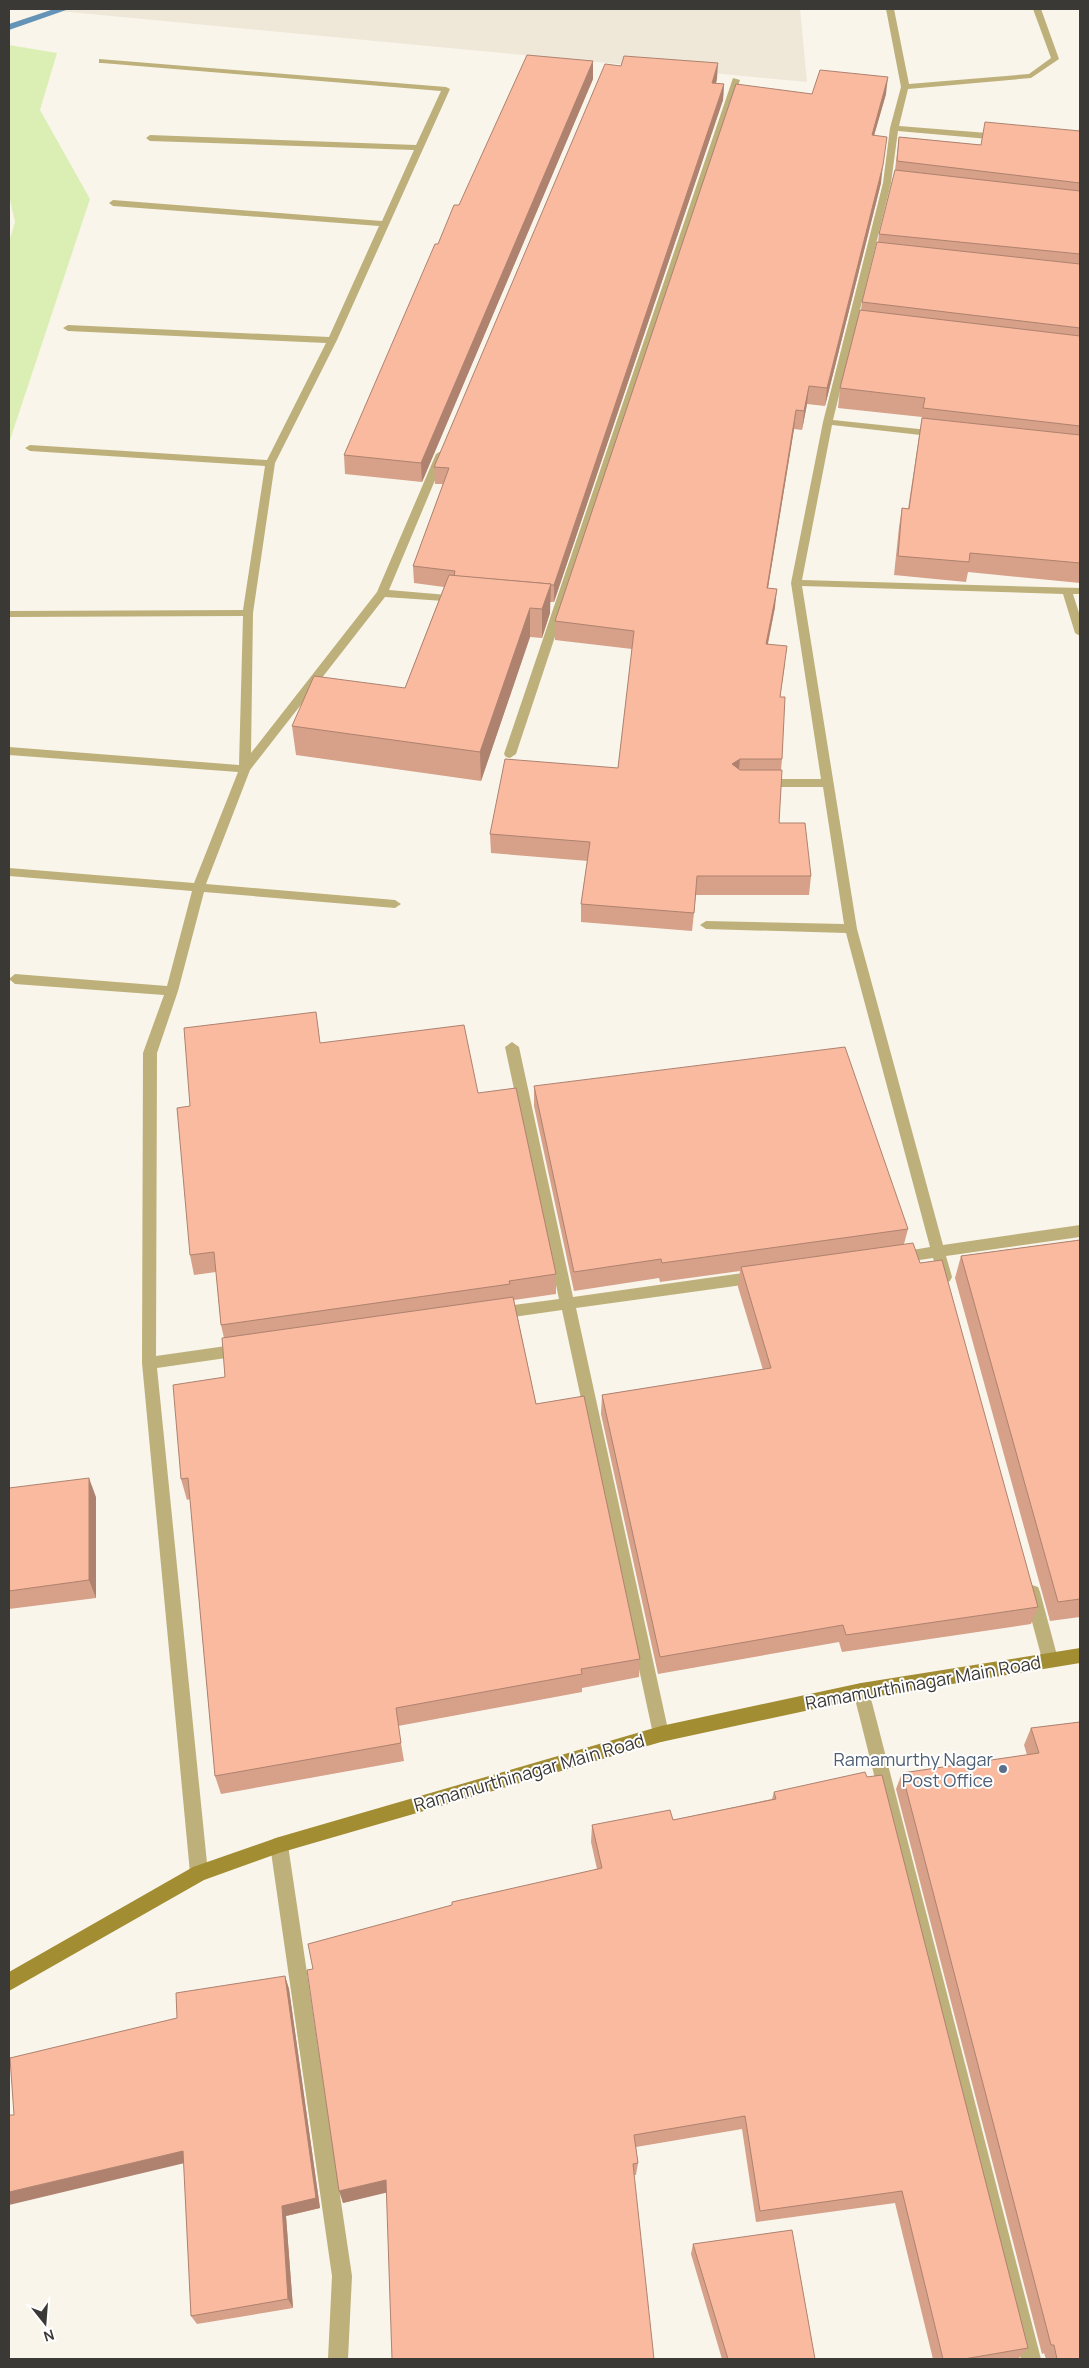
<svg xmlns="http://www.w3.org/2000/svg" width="1089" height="2368" viewBox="0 0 1089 2368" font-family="Manrope,sans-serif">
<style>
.built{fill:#efe7d8}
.green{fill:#dbefb5}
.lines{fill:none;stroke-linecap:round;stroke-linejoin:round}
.stream{fill:#6393b6;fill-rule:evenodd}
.minor{fill:#beb07a;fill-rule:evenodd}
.secondary{fill:#a38d33;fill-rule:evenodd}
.wall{fill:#d6a089}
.shaded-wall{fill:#ae826f}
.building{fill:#f9ba9f;stroke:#ae826f}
.service-dot{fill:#5c6f8a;stroke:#fff;stroke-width:2}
.labels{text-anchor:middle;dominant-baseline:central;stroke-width:4;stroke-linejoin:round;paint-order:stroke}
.near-street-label{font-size:18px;fill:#3b3935;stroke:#fff}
.near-service-label{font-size:18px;fill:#4e5e75;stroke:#fff;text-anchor:end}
</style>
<rect width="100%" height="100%" fill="#f9f5eb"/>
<path class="built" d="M38,9H800L807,82Z"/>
<path class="green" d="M9,45L57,53L40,110L90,199L9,443V242L15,222L9,196Z"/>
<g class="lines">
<path class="stream" d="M54,9H69L9,30V24Z"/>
<g class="minor">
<path d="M886,9H894L909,84L1029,74L1051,58L1033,9H1041L1059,59L1031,78L908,89L899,126L1000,134L1004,137L1000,140L898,131L891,183L833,420L938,431L943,434L938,437L832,425L802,580L1080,588V594H1073L1080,616V636L1075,633L1063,594L802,586L857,929L943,1245L1080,1225V1237L946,1256L952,1277L950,1281L945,1283L940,1281L933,1258L900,1263L895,1261L893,1257L895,1253L930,1247L846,933L706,929L700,925L706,921L844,924L823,787H764L758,783L764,779H821L791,583L823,422L883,183L890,128L901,87Z"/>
<path d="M99,59L446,87L450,89L337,340L275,463L253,613L251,753L377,592L436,454L441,451L446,454L389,590L459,596L464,599L459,602L385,597L250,770L206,884L395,900L401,904L395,908L204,892L178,991L157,1053L156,1356L240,1344L245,1346L247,1350L245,1354L240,1356L157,1368L208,1873L205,1879L199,1882L193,1879L190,1873L142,1363L143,1053L164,995L15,984L9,979L15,974L167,986L192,891L9,876V868L194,883L238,772L9,755V747L239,765L243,616L9,617V611L243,610L265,466L30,451L25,448L30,445L267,460L326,343L68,331L63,328L68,325L329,337L379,226L113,206L109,203L113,200L382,221L414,150L150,141L146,138L150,135L416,145L441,91L102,63H99Z"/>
<path d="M733,78L740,80L516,754L510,758L506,757L504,754Z"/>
<path d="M512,1042L519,1047L573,1297L757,1271L762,1273L764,1277L762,1281L757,1283L576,1308L669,1734L667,1740L661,1742L655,1740L653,1734L562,1310L499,1319L494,1317L492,1313L494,1309L499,1307L559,1299L505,1047Z"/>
<path d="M1032,1585L1038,1587L1040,1592L1058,1659L1056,1664L1050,1667L1044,1664L1042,1659L1024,1592L1026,1587Z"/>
<path d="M861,1683L867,1686L869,1691L1041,2359H1021L853,1691L855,1686Z"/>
<path d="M279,1837L285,1839L288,1845L352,2276L348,2359H328L332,2276L270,1845L273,1839Z"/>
</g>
<path class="secondary" d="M1080,1648V1663L861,1699L661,1742L279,1853L204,1880L9,1991V1972L193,1867L279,1837L661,1726L861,1683Z"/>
</g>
<g class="wall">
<path d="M593,79L422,482L345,474L344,455L438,244L459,205Z"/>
<path d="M717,79L716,83L724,84L723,100L554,602H550V613L542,638L530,637L481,781L296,755L292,726L405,688L444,587L414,583L413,566L443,484H435L434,467Z"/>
<path d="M812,94H886L874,135L881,183L825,406L807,404L802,430L794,429L768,588L775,607L768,644L785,664L780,697L782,759L781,770L779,823L811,876L809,895H696L692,931L581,922V904L588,861L491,853L490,834L618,768L632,649L555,640V621Z"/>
<path d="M1080,131V583L968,572L966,582L894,575L899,527L902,508L908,509L922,417L838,408L840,388L861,310L862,302L878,242L879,234L895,170L899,137L981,145Z"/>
<path d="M320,1043L478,1093L556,1274V1294L514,1300L536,1404L640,1659L639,1677L582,1688V1692L398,1726L404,1761L221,1794L215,1776L190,1499L187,1500L181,1479L225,1377L224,1338L221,1325L216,1272L194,1275L190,1255V1106Z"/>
<path d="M534,1086L908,1229L904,1244L1038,1607L1031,1624L842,1652L839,1642L658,1674L601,1414L602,1395L763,1370L738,1287L740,1271L660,1282L659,1278L574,1291L534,1106Z"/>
<path d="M1080,1240V1617L1050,1621L955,1278L961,1256Z"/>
<path d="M9,1488L96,1497V1598L9,1609Z"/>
<path d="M1080,1722V2359H1046L1044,2353L1042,2354L896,1789L902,1773L1027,1755L1024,1745L1031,1728Z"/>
<path d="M774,1792L1028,2348L1019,2358L1009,2359H933L895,2203L756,2222L742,2129L636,2147L638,2163L636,2175H634L386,2192L343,2203L313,1969L597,1869L591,1842L592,1825L673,1820L772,1799Z"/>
<path d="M285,1976L289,1989L320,2208L286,2216L293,2308L197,2324L191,2316L184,2163L14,2115Z"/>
<path d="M693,2244L815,2359H722L691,2254Z"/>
</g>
<g class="shaded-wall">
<path d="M593,61V79L422,482L421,463Z"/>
<path d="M718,63L717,79L711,99L712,83Z"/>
<path d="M888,77L886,94L869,153L872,135Z"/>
<path d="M724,84L723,100L554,602V585Z"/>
<path d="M883,165L881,183L825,406L827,388Z"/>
<path d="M809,386L807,404L802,430L804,411Z"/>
<path d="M796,410L794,429L765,606L767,588Z"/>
<path d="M551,584L550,613L542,638V609Z"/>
<path d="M777,589L775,607L764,662L766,644Z"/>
<path d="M530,608V637L481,781L480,752Z"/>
<path d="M740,759L738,777L732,764Z"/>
<path d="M89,1478L96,1497V1598L89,1580Z"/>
<path d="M285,1976L289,1989L320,2208L286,2216L293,2308L288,2299L282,2206Z"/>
<path d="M183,2151L189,2162L9,2205V2192Z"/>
<path d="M386,2180L389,2192L343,2203L339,2191Z"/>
</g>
<g class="building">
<path d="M527,55L593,61L421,463L344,455L435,244H438L454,205H459Z"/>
<path d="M624,56L718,63L712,83L724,84L554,585H550L551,584L454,576L455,571L413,566L449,468L434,467L605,64L621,66Z"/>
<path d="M820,70L888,77L872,135L887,137L883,165L827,388L809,386L804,411L796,410L767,588L777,589L766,644L787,646L780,697H785L782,759H740L732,764L740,770H782L779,823H805L811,876H697L694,913L581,904L590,842L490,834L505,759L618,768L634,631L555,621L736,84L812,94Z"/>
<path d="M985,122L1080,131V183L897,161L899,137L981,145Z"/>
<path d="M895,170L1080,191V254L879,234Z"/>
<path d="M877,242L1080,264V328L862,302Z"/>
<path d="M860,310L1080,336V426L923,408L925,398L840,388Z"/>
<path d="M922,418L1080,435V563L970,553L969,562L898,556L902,508L909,509Z"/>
<path d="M449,575L551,584L542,609L530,608L480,752L292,726L314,676L405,688Z"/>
<path d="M316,1012L320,1043L464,1025L478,1093L516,1088L556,1274L509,1281L510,1284L221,1325L214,1252L190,1255L177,1108L190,1106L184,1028Z"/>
<path d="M845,1047L908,1229L662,1263L661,1259L574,1272L534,1086Z"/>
<path d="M1080,1240V1599L1058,1602L961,1256Z"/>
<path d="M913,1243L920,1263L942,1260L1038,1607L846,1635L843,1625L660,1657L602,1395L771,1368L741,1267Z"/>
<path d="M513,1297L536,1404L584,1396L640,1659L581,1669L582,1674L396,1708L401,1743L215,1776L188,1478L181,1479L173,1385L225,1377L222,1338Z"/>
<path d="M89,1478V1580L9,1591V1488Z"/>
<path d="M1080,1722V2359H1057L1054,2345H1051L902,1773L1039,1753L1031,1728Z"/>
<path d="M865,1772L867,1777L882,1775L1028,2348L964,2359H943L902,2191L760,2211L745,2116L634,2135L638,2163L633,2164L654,2359H392L386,2180L339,2191L307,1970L313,1969L308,1944L452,1905V1902L602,1868L592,1825L670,1810L673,1820L776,1799L774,1792Z"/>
<path d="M285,1976L316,2198L282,2206L288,2299L191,2316L183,2151L9,2192V2115H14L10,2058L177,2018L176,1993Z"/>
<path d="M792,2230L815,2359H728L693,2244Z"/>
</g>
<circle class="service-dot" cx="1003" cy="1769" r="5"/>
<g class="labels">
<g class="near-street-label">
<text transform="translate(923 1682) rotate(-10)">Ramamurthinagar Main Road</text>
<text transform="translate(529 1772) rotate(-16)">Ramamurthinagar Main Road</text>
</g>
<g class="near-service-label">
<text x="993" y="1759">Ramamurthy Nagar<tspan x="993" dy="21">Post Office</tspan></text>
</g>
</g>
<rect width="1089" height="2368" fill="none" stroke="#3b3935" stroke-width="20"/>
<g transform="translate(45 2323) rotate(163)" stroke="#ffffff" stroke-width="4" paint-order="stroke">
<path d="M0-4L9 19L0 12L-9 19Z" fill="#3b3935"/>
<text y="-8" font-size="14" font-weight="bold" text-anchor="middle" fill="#3b3935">N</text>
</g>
</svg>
